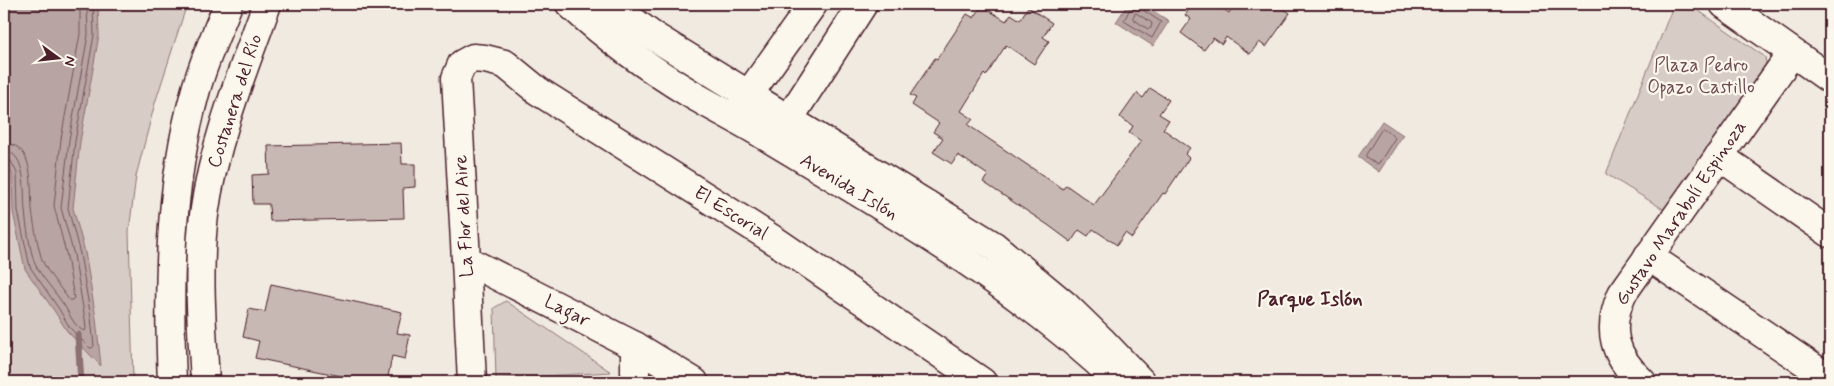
<svg xmlns="http://www.w3.org/2000/svg" width="1834" height="386" viewBox="0 0 1834 386" font-family="Mynerve,sans-serif">
<style>
.green{fill:#d8ccc6;stroke:#917678}
.water{fill:#b8a4a2;stroke:#8c6f72}
.lines{fill:none;stroke-linecap:round;stroke-linejoin:round}
.shore{stroke:#76545b;stroke-width:1}
.stream{stroke:#8c6f72;stroke-width:7}
.building{fill:#c8b8b3;stroke:#4a1f2b}
.minor-casing{stroke:#4a1f2b;stroke-width:31}
.major-casing{stroke:#4a1f2b;stroke-width:31}
.minor{stroke:#fbf7ec;stroke-width:28}
.major{stroke:#fbf7ec;stroke-width:28}
.labels{text-anchor:middle;dominant-baseline:central;stroke-width:4.5;stroke-linejoin:round;paint-order:stroke}
.park-label{font-size:19px;fill:#6e4a52;stroke:#fbf7ec}
.street-label{font-size:19px;fill:#4a1f2b;stroke:#fbf7ec}
.neighbourhood-label{font-size:20px;font-weight:bold;fill:#4a1f2b;stroke:#fbf7ec}
</style>
<rect width="100%" height="100%" fill="#f0eae0"/>
<filter id="ink" filterUnits="userSpaceOnUse"><feTurbulence type="fractalNoise" baseFrequency=".02" numOctaves="2"/><feDisplacementMap in="SourceGraphic" scale="10" xChannelSelector="R" yChannelSelector="G"/><feConvolveMatrix kernelMatrix="1 2 1 2 8 2 1 2 1" color-interpolation-filters="sRGB"/></filter>
<g filter="url(#ink)">
<g class="green">
<path d="M4,4H187L155,103L136,176L129,231L133,382H4Z"/>
<path d="M1674,4H1689L1765,57L1767,70L1668,212L1606,174Z"/>
<path d="M506,301L611,372L496,379L494,308Z"/>
</g>
<g class="water">
<path d="M4,4H98L99,35L80,142L73,208L85,252L96,318L101,366L67,331L55,312L25,269L13,212L12,174L4,158Z"/>
<path d="M1128,4H1142L1169,21L1153,46L1116,22Z"/>
<path d="M1382,121L1403,135L1379,172L1358,157Z"/>
</g>
<g class="lines">
<g class="shore">
<path d="M1132,4L1124,21L1152,38L1161,22L1143,10L1141,4"/>
<path d="M1136,13L1152,23L1151,28L1148,29L1133,19V17Z"/>
<path d="M1382,129H1385L1395,138L1379,163L1376,164L1366,157V155Z"/>
<path d="M4,143C36,144 30,188 32,209C33,220 39,254 43,262C49,275 61,288 69,300H72L74,298L67,257L54,206L61,139L80,34V4"/>
<path d="M4,151C28,152 23,194 25,210C26,224 30,251 35,264C40,275 56,293 64,305C70,314 74,328 85,331L86,329L85,319L74,255L61,208L69,140L88,35L87,4"/>
<path d="M4,157L10,159L17,173L18,211L30,267L59,309L70,328L90,348H92L94,346L91,318L80,254L68,208L75,141L94,35L93,4"/>
</g>
<path class="stream" d="M78,335L81,382"/>
</g>
<g class="building">
<path d="M1193,4H1216L1229,13L1235,4H1277L1290,13L1266,47L1259,42L1250,54L1226,37L1222,44L1213,38L1204,50L1181,33L1191,19L1185,15Z"/>
<path d="M982,6L1006,21L1011,14L1020,20L1028,7L1052,23L1043,37L1049,41L1034,64L1006,45L986,76L984,74L961,111L973,119L968,125L1063,189L1066,185L1094,205L1141,141L1129,133L1133,126L1120,117L1137,93L1143,98L1150,88L1169,100L1159,114L1169,120L1163,129L1190,148L1185,154L1189,158L1165,194L1163,193L1132,238L1125,233L1117,245L1093,229L1088,236L1079,230L1071,242L1048,225L983,182L988,175L958,155L952,164L933,152L943,138L933,132L939,123L912,105L916,98L910,95L935,58L937,59L967,14L974,18Z"/>
<path d="M401,143L402,164H415V187L403,188L404,218L270,221L269,204H253L252,175L269,174L268,146Z"/>
<path d="M271,284L402,312L397,333L410,335L405,359L392,356L387,382H370L255,358L259,341L243,337L249,309L265,312Z"/>
</g>
<g class="lines">
<defs>
<g id="minor">
<path d="M1724,4L1830,79"/>
<path d="M736,116L749,94L813,4"/>
<path d="M776,139L863,4"/>
<path d="M1719,156L1830,233"/>
<path d="M1648,256L1830,379"/>
<path d="M466,260L635,346L694,382"/>
<path d="M635,346V382"/>
<path d="M172,382C168,285 169,187 195,93C203,62 217,33 228,4"/>
<path d="M205,382C202,327 197,270 204,215C214,141 242,73 267,4"/>
<path d="M472,382L466,260L456,78L462,64L473,58L485,59L505,64L538,91L777,242L982,382"/>
<path d="M1642,382C1614,356 1606,330 1622,294L1792,53"/>
</g>
<g id="major">
<path d="M570,4C607,38 648,68 691,94C713,107 735,118 757,131C883,207 1012,280 1119,382"/>
<path d="M610,4L650,34L994,246L1066,306L1101,340L1141,382"/>
</g>
</defs>
<use href="#minor" class="minor-casing"/>
<use href="#major" class="major-casing"/>
<use href="#minor" class="minor"/>
<use href="#major" class="major"/>
</g>
</g>
<g class="labels">
<g class="park-label">
<text x="1701" y="65">Plaza Pedro<tspan x="1701" dy="22">Opazo Castillo</tspan></text>
</g>
<g class="street-label">
<text transform="translate(235 101) rotate(-72)">Costanera del Río</text>
<text transform="translate(849 187) rotate(31)">Avenida Islón</text>
<text transform="translate(731 213) rotate(32)">El Escorial</text>
<text transform="translate(1681 213) rotate(-56)">Gustavo Marabolí Espinoza</text>
<text transform="translate(464 216) rotate(-93)">La Flor del Aire</text>
<text transform="translate(567 311) rotate(27)">Lagar</text>
</g>
<g class="neighbourhood-label">
<text x="1310" y="299">Parque Islón</text>
</g>
</g>
<rect width="1834" height="386" fill="none" stroke="#fbf7ec" stroke-width="20"/>
<rect x="10" y="10" width="1814" height="366" fill="none" stroke="#4a1f2b" stroke-width="2" filter="url(#ink)"/>
<g transform="translate(58 58) rotate(105)" stroke="#fbf7ec" stroke-width="4" paint-order="stroke">
<path d="M0-4L9 19L0 12L-9 19Z" fill="#4a1f2b"/>
<text y="-8" font-size="14" font-weight="bold" text-anchor="middle" fill="#4a1f2b">N</text>
</g>
</svg>
